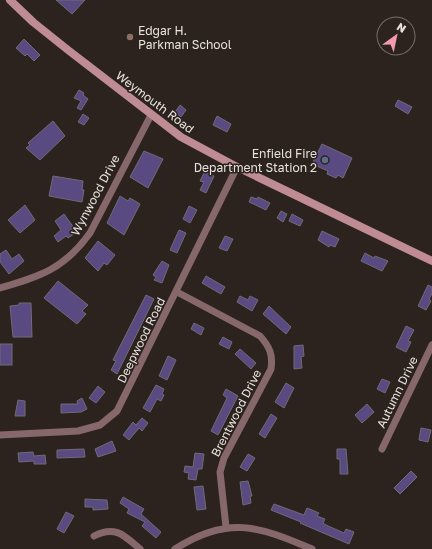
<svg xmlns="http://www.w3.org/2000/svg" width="432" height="549" viewBox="0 0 432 549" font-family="'Golos Text',sans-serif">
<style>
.building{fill:#594a81;stroke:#6e6c76}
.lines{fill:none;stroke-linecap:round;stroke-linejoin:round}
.street{stroke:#86676b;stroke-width:7}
.secondary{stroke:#be8c92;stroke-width:8}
.education-dot{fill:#8d6e63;stroke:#2c231e;stroke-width:1.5}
.service-dot{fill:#5c6f8a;stroke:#2c231e;stroke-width:1.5}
.labels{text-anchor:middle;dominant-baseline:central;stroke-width:3;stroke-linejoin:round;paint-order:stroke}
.poi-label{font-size:12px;fill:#e8e2de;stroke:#2c231e;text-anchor:start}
.street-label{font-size:12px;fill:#e8e2de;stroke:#2c231e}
</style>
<rect width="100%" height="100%" fill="#2c231e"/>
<g class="building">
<path d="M56,0H85L72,14Z"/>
<path d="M24,39L40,55L34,61L27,54L25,56L16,48Z"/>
<path d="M79,90L84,93L83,95L88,99L81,110L77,108L81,101L74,98Z"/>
<path d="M398,100L412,107L408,114L395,106Z"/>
<path d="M180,105L186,110L181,117L175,112Z"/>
<path d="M83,114L89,118L84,125L78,122Z"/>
<path d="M217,116L231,124L227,132L213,125Z"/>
<path d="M53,121L65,136L40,160L26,148L30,145L28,143Z"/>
<path d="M322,144L352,158L343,178L338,175L336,178L327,174L328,171L312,164Z"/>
<path d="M144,151L163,159L148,188L130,177Z"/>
<path d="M205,171L214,176L206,193L200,190L204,182L200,181Z"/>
<path d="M53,176L83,181L82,190H84L82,202L49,196Z"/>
<path d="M120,196L128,201L130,198L140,204L124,235L107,223Z"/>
<path d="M251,197L257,199L258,197L270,203L266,210L249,202Z"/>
<path d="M25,205L35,220L20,233L8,220Z"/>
<path d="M189,206L197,210L190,223L183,219Z"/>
<path d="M281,211L287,214L283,222L277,218Z"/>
<path d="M64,214L77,232L68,238L66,236L58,242L54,236L61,230L55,221Z"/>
<path d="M292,214L303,220L300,226L289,221Z"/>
<path d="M179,230L186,233L177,253L170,250Z"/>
<path d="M322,231L339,239L335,247L330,245L329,247L318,240Z"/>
<path d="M225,236L233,239L227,251L219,248Z"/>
<path d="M98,241L115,255L107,265L104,263L98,271L85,258Z"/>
<path d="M6,250L12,259L19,254L24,261L9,274L0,262V254Z"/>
<path d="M365,253L374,258L375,256L388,261L382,271L361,261Z"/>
<path d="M162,261L169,265L162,283L154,280L156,277L153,275Z"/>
<path d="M206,276L225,287L221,294L202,283Z"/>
<path d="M58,281L88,305L82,311L86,314L77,324L44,298Z"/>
<path d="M428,285L432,287V294L429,299L431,301L426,310L418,306Z"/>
<path d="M146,295L154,299L117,374L111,370L116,361L113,360Z"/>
<path d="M240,296L248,300L250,296L258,300L252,311L237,302Z"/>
<path d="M19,303H31L32,337H13L10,306L19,305Z"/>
<path d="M269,306L291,327L286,334L263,314Z"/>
<path d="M194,323L204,328L201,335L191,329Z"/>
<path d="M406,326L414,330L408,341L411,342L406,352L396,347Z"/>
<path d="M223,337L232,342L229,349L219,344Z"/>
<rect x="0" y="344" width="12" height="21"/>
<path d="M303,345L304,356L301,357L302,368L294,369V346Z"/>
<path d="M240,349L256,363L251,369L235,354Z"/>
<path d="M168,356L176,360L167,380L159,376Z"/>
<path d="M382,379L390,382L385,393L377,389Z"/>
<path d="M286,383L294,388L284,408L275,402Z"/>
<path d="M156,385L164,389L162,394L164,395L161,401L157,399L150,412L143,408Z"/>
<path d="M98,386L105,392L96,403L89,398Z"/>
<path d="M226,389L238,396L218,435L211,431L227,398L223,395Z"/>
<path d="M82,398L87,409L81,412L61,413V404H78L77,401Z"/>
<path d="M18,400L25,401V416H15Z"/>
<path d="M367,404L374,412L362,423L355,415Z"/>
<path d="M271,414L277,418L265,438L259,434Z"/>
<path d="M142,418L148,423L142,431L139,428L129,440L123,435L133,422L136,425Z"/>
<path d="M421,428L431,430L428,442L419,440Z"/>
<path d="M112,441L116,451L98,457L95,449Z"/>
<path d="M84,449L85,457L57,458V450Z"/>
<path d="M337,449H346L348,474H340V459H337Z"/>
<path d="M33,452L34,456L45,455L46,464H34V461L19,462L18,453Z"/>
<path d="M195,453L204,454L202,469H198L196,480L188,479L189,473L184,472L185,466L193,467Z"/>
<path d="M248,454L255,458L247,471L240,467Z"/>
<path d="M411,471L417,477L400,494L394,488Z"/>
<path d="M248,481L252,496H250L251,503L243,505L240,482Z"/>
<path d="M203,486L206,509L197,510L194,487Z"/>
<path d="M123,497L144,509L141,514L161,532L156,538L142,526L145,522L127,513L129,509L120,503Z"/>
<path d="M85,499L107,500L108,509L93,510V507H85Z"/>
<path d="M274,504L304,515L307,508L319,513L317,516L325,519L323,523L326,525L344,533L346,529L354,532L349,544L300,523L301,522L271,510Z"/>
<path d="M66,512L74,516L64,533L57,529Z"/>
</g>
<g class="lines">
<g class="street">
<path d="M0,288C41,276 64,269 90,233L151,115"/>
<path d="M177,292L260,336C270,347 273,355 271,369L224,458L220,472L226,527"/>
<path d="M0,435L78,431L100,425L117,411L237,167"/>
<path d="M382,449L432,345"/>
<path d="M94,536C115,525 124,535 140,549"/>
<path d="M175,549C228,515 258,526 312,549"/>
</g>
<path class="secondary" d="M10,0L33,22L68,50L181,137L237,167L432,261"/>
</g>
<circle class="education-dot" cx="130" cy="37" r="4"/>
<circle class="service-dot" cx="325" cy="160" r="4"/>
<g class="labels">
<g class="poi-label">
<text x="138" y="30">Edgar H.<tspan x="138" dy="14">Parkman School</tspan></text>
<text x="317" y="153" text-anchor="end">Enfield Fire<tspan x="317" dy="14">Department Station 2</tspan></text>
</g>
<g class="street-label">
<text transform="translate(155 102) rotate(37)">Weymouth Road</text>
<text transform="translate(95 195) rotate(-62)">Wynwood Drive</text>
<text transform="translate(141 340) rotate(-64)">Deepwood Road</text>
<text transform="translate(397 392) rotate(-64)">Autumn Drive</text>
<text transform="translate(236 413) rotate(-63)">Brentwood Drive</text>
</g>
</g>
<g transform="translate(396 36) rotate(33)"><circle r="19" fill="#2c231e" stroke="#776f6b"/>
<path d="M0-3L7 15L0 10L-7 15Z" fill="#f29aae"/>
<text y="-6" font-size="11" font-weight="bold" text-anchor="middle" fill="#e8e2de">N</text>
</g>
</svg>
